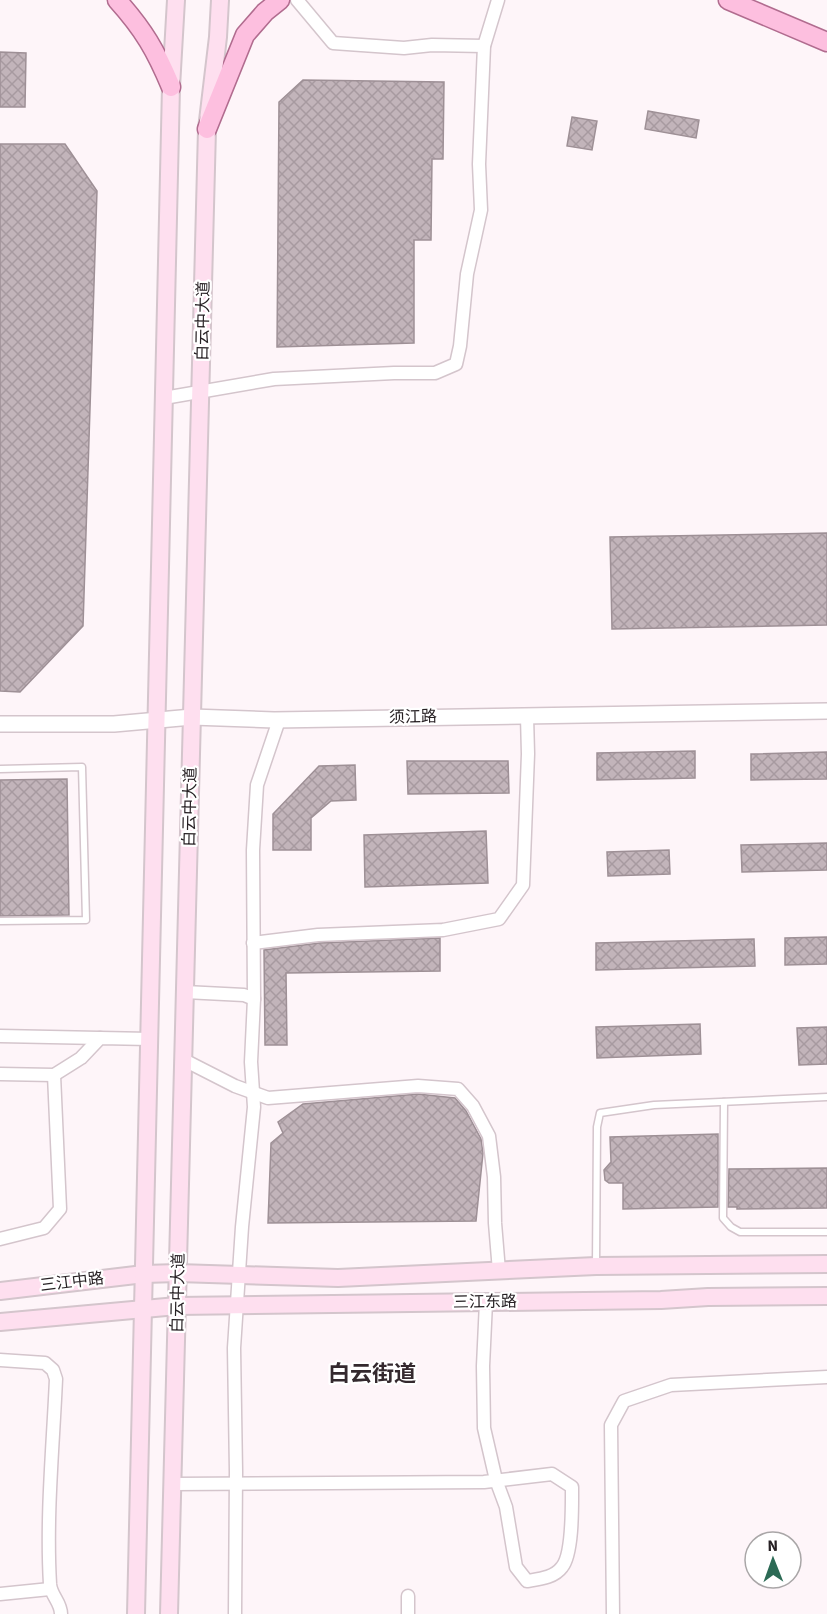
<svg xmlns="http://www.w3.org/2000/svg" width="827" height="1614" viewBox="0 0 827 1614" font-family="'Source Sans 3','Noto Sans SC',sans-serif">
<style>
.building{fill:url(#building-cross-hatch);stroke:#9e9096;stroke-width:1.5}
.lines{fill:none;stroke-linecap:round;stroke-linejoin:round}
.service-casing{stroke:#d4c5cc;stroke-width:9}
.minor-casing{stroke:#d4c5cc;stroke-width:15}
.tertiary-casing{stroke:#d4c5cc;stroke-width:18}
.secondary-casing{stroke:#d4c5cc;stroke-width:20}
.primary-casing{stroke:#b16c8f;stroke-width:21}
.service{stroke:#fff;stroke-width:6}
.minor{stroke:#fff;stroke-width:12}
.tertiary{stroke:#fff;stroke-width:15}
.secondary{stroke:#fedfef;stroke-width:16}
.primary{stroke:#fdbfdf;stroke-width:18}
.labels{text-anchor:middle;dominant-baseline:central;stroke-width:4.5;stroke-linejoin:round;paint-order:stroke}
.street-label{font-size:16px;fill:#272124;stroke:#fff}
.district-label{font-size:22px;font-weight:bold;fill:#34292e;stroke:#fff}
</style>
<defs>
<pattern id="building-cross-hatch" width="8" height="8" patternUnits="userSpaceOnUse" patternTransform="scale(1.5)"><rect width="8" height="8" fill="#c2b4ba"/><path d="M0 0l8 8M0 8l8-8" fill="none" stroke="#a79aa0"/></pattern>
</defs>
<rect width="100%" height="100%" fill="#fef5f9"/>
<g class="building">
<path d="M0,52L26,53L25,107H0Z"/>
<path d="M303,80L444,82L443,159H432L431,240H414V343L277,347L279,102Z"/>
<path d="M648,111L699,120L696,138L645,129Z"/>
<path d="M572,117L597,121L592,150L567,146Z"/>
<path d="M0,144H65L97,191L83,626L20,692L0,691Z"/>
<path d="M827,533V625L612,629L610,537Z"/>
<path d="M695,751V778L597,780V753Z"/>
<path d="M827,752V779L751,780V754Z"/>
<path d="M407,761H508L509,793L408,794Z"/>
<path d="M355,765L356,800L331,801L311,818V850H273V814L319,766Z"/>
<path d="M67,779L69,915L0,916V780Z"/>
<path d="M486,831L488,883L365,887L364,835Z"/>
<path d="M827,843V870L742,872L741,845Z"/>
<path d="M669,850L670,874L608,876L607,852Z"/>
<path d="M827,937V964L785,965V938Z"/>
<path d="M440,938V971L286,973L287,1045H265L264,950L319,943Z"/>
<path d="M754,939L755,966L596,970V943Z"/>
<path d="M700,1024L701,1054L597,1058L596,1027Z"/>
<path d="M827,1027V1064L799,1065L797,1028Z"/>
<path d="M418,1094L455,1098L466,1111L481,1139L483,1153L476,1221L268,1223L271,1143L283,1133L278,1122L303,1104Z"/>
<path d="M718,1134V1207L623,1209V1183H609L605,1180L604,1170L611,1162L610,1137Z"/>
<path d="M827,1168V1208L737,1209V1207H728L729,1169Z"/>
</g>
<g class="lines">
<defs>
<g id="service">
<path d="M0,769L82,767L86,920L0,921"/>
<path d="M724,1102L723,1218L731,1227L740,1232H827"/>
<path d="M596,1266L597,1127L600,1113L654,1105L827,1097"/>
</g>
<g id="minor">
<path d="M297,0L333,43L404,48L432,45L484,46"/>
<path d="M164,398L274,379L394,373H435L456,364L460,346L467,274L481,210L479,164L484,46L498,0"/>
<path d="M253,943L318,935L443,930L499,919L523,885L528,754L527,716"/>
<path d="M185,992L244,995L254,999"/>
<path d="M0,1036L100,1038"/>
<path d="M184,1060L235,1086L268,1098L418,1086L458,1089L473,1106L489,1136L494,1177L495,1223L499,1271"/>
<path d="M0,1074L54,1075L81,1058L100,1038L150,1039"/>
<path d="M0,1239L44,1228L60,1209L54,1075"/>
<path d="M0,1360L45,1363L53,1370L56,1379C53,1447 46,1516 50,1584C51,1596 61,1602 61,1614"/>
<path d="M173,1484L484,1482L552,1474L572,1487C572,1505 573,1554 562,1567C554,1578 539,1579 527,1581L516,1567L506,1507L496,1480L484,1428L483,1366L486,1302"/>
<path d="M0,1594L50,1589"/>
<path d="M235,1614L236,1472L234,1348L242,1227L254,1107L251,1062L254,999L253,850L257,785L279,720"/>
<path d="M408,1614V1596"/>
<path d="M613,1614L611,1425L624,1401L671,1385L827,1377"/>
</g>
<path id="tertiary" d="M0,724H114L192,717L274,720L827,711"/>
<g id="secondary">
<path d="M0,1291L144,1274L178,1273L338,1278L596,1266L827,1264"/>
<path d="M0,1322L177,1306L661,1300L708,1297L827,1296"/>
<path d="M136,1614L171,87L176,0"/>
<path d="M169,1614L207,129L218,37L220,0"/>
</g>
<g id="primary">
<path d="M117,0C144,30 156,51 171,87"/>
<path d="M728,0L827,42"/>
<path d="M207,129L245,35L265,12L280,0"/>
</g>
</defs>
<use href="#service" class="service-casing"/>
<use href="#minor" class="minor-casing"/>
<use href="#tertiary" class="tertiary-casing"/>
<use href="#secondary" class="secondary-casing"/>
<use href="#primary" class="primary-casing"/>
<use href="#service" class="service"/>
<use href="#minor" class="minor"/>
<use href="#tertiary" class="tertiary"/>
<use href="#secondary" class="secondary"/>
<use href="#primary" class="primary"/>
</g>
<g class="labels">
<g class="street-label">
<text transform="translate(203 321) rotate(-89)">白云中大道</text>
<text transform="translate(413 717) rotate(-1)">须江路</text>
<text transform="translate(190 807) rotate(-89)">白云中大道</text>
<text transform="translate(72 1282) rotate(-7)">三江中路</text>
<text transform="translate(178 1293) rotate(-89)">白云中大道</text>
<text transform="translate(485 1302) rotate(-1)">三江东路</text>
</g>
<g class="district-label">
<text x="372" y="1374">白云街道</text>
</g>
</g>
<g transform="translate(773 1560) rotate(359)"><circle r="28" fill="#ffffff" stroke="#a9a6a7" stroke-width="1.5"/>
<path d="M0-4.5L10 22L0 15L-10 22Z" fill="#2c6a55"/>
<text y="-9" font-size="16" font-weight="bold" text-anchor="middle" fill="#272124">N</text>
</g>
</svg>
